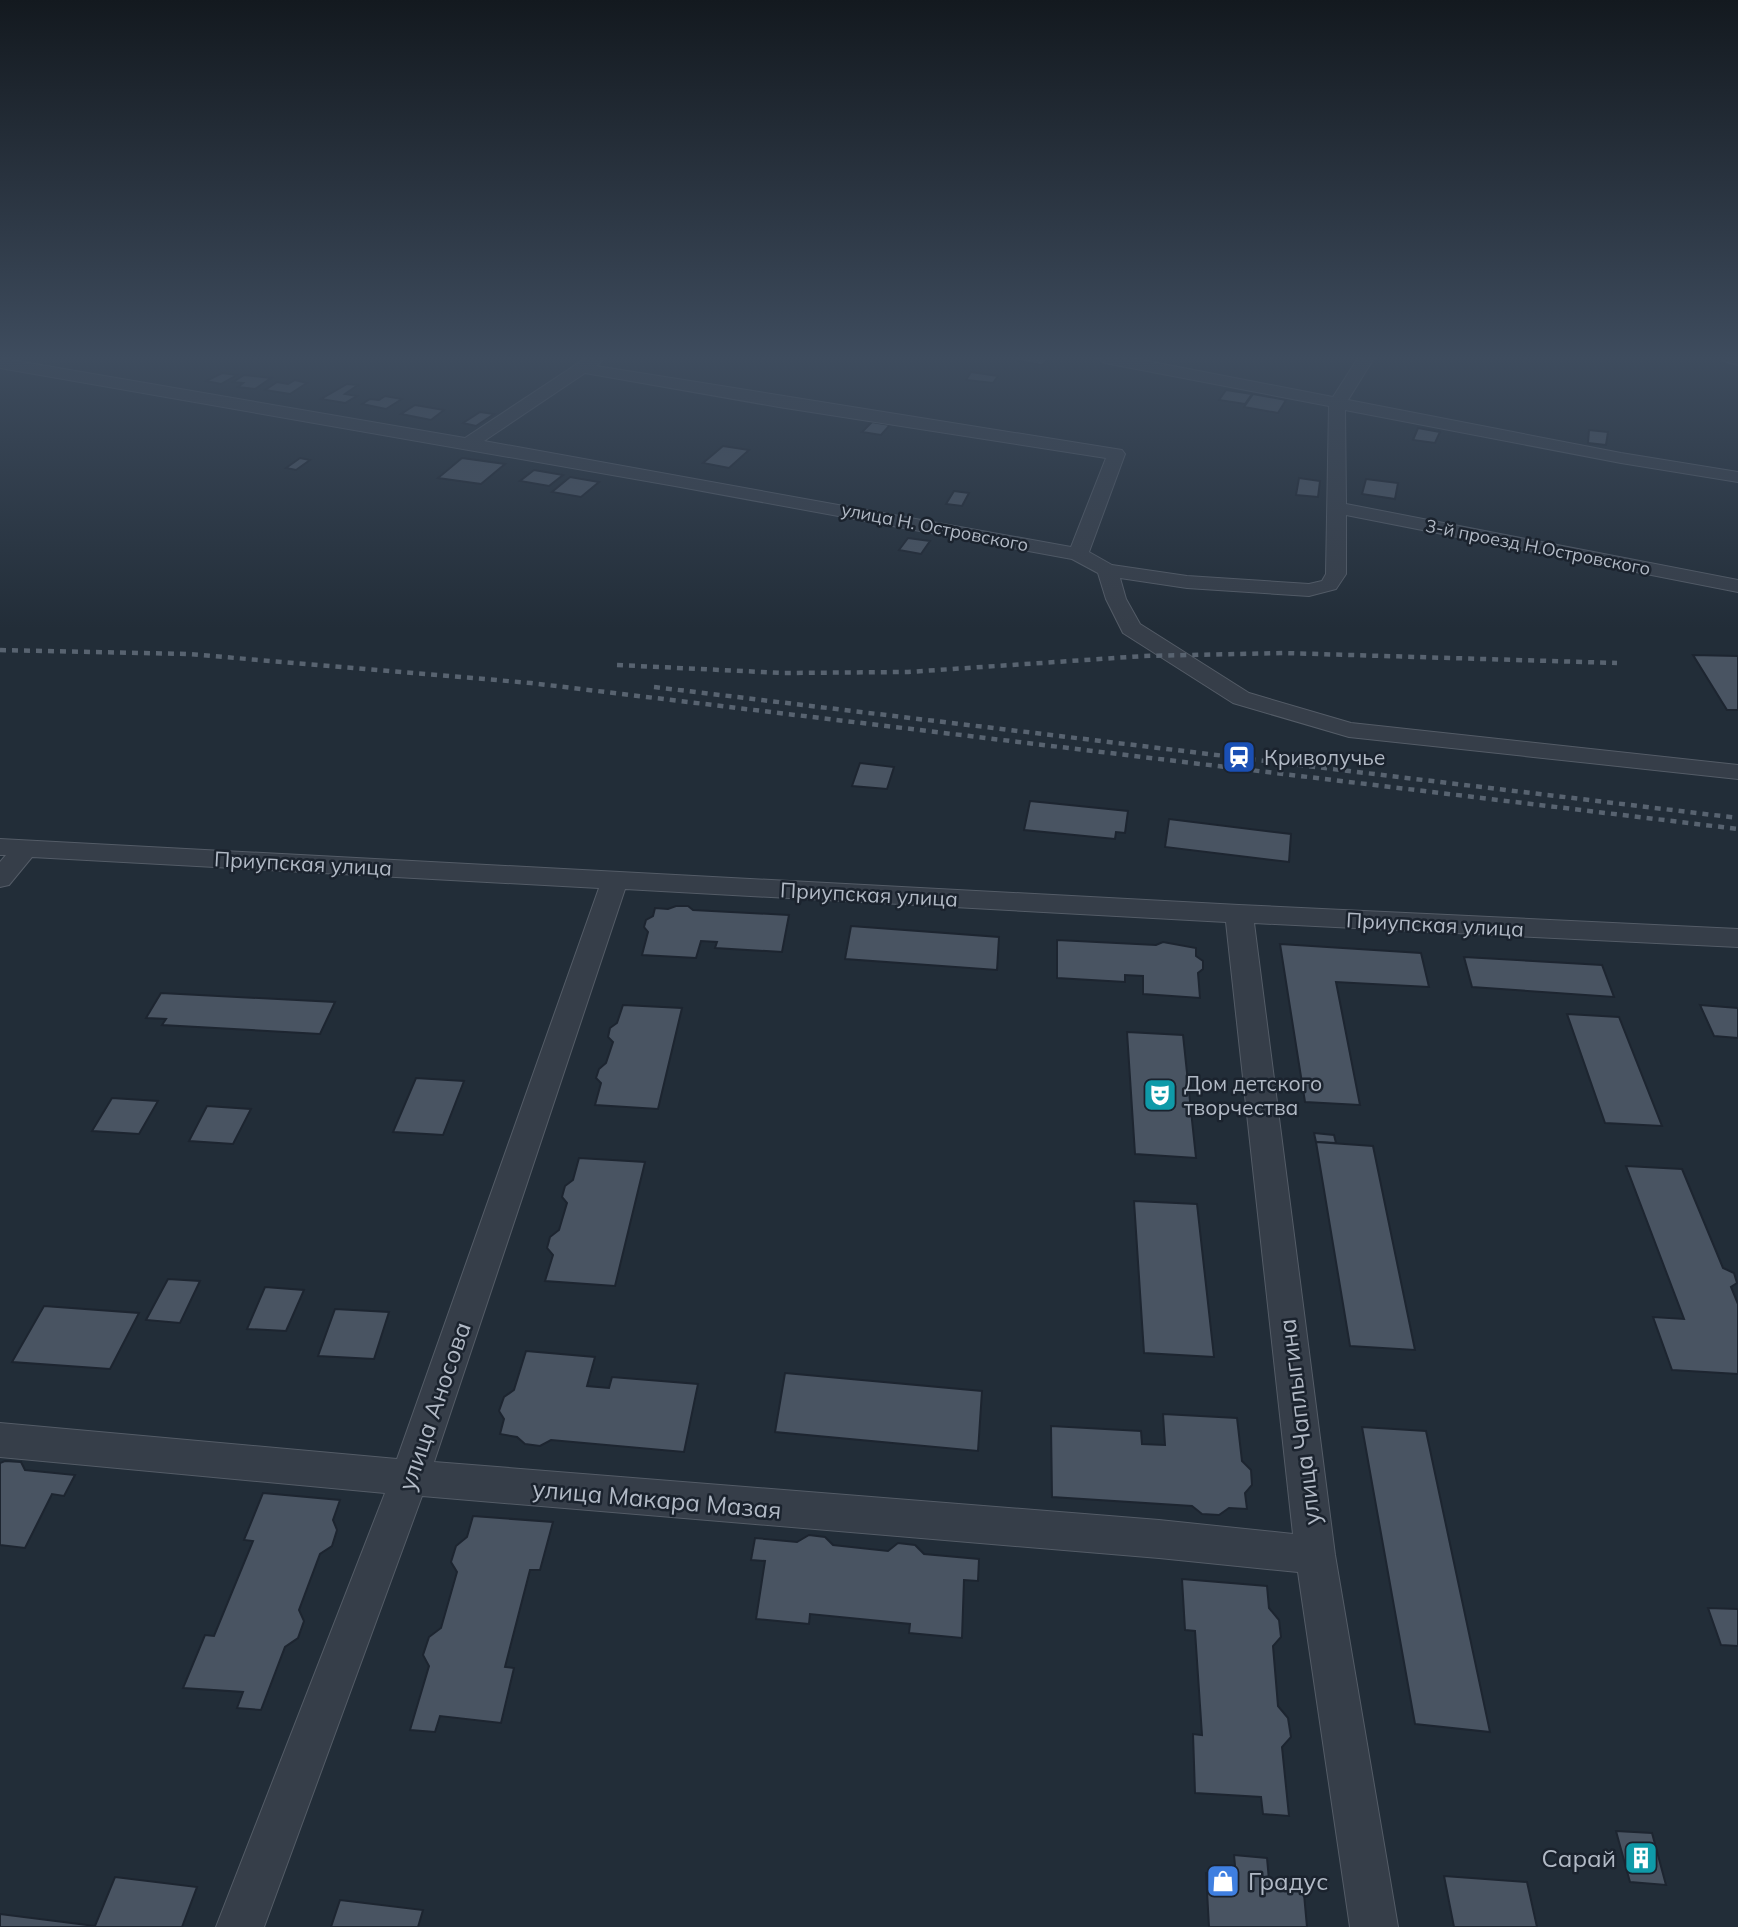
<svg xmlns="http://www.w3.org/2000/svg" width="1738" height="1927" viewBox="0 0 1738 1927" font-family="Mulish,sans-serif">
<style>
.building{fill:#495462;stroke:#1d2530;stroke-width:2}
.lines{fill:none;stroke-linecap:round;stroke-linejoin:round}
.street-casing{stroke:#545c67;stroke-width:2}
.street{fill:#363e49;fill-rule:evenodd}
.rail{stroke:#586370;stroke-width:4.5;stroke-dasharray:6 6;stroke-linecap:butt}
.labels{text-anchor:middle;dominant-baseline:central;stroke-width:5;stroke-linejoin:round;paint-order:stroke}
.far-street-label{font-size:18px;fill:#b1b9c5;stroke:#1b232e}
.poi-label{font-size:21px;fill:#b1b9c5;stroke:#1b232e;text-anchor:start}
.street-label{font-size:21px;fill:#b1b9c5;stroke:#1b232e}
.near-street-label{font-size:24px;fill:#b1b9c5;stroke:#1b232e}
.near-poi-label{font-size:24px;fill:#b1b9c5;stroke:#1b232e;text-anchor:end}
</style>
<rect width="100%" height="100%" fill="#222d38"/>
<g class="building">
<path d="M1021,358H1049L1042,365L1019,361Z"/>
<path d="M971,372L998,376L993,383L966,380Z"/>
<path d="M222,373L237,375L221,384L206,381Z"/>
<path d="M244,375L271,378L255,389L238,387L243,383L233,382Z"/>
<path d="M295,380L307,383L290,394L265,390L277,382L288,384Z"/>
<path d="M347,384L358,385L345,394L357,396L345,403L321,399Z"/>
<path d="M1226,390L1252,394L1245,404L1219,400Z"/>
<path d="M1253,394L1286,400L1278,413L1244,407Z"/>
<path d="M385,396L402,399L386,409L362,404L370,399L379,400Z"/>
<path d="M415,405L444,410L431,420L401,414Z"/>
<path d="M480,412L494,414L476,426L463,423Z"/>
<path d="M872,422L890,425L881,435L862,432Z"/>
<path d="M1418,428L1440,432L1435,443L1413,440Z"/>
<path d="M1589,430L1608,432L1606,445L1588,443Z"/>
<path d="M723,446L749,450L729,468L703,463Z"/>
<path d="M300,458L310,460L296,470L286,468Z"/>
<path d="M462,458L505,464L481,484L438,478Z"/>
<path d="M534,470L563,475L549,486L520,481Z"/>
<path d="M570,477L599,482L581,497L552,492Z"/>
<path d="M1299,478L1320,481L1318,497L1296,495Z"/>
<path d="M1366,479L1398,483L1395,499L1362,494Z"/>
<path d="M954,491L969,493L962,506L946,504Z"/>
<path d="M908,538L930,541L921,554L899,550Z"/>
<path d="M1693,655L1738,656V710H1727Z"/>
<path d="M860,763L894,767L887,789L852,786Z"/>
<path d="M1030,801L1128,811L1125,833L1116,832L1115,839L1024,830Z"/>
<path d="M1169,819L1291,834L1289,862L1165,847Z"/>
<path d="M676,906H688L693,910L789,915L782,952L715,948L717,942L701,941L696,958L642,955L648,932L644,927L646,920L653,916L655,908L668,909Z"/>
<path d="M851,926L999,937L997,970L845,959Z"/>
<path d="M1057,940L1156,945L1163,942L1196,948V956L1203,961V969L1198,973L1200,998L1143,994V976L1125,975V982L1057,978Z"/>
<path d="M1280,944L1421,953L1429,987L1336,982L1360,1105L1305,1102Z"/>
<path d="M1464,957L1602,965L1614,997L1472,987Z"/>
<path d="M161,993L335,1002L320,1034L162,1025L166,1019L146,1018Z"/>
<path d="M623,1005L682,1008L658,1109L595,1105L601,1083L596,1078L599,1069L606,1063L613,1042L608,1037L610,1028L617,1023Z"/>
<path d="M1700,1005L1738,1008V1038L1714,1036Z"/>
<path d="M1567,1014L1619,1017L1662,1126L1605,1123Z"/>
<path d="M1127,1032L1183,1035L1196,1158L1135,1154Z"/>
<path d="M416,1078L464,1081L443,1135L393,1132Z"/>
<path d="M112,1098L158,1101L139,1134L92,1131Z"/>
<path d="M207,1106L251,1109L233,1144L189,1141Z"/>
<path d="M1314,1133L1334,1135L1336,1143L1316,1142Z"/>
<path d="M1316,1142L1373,1146L1415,1350L1350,1346Z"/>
<path d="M579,1158L645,1162L615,1286L545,1281L553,1255L547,1248L550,1237L559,1230L567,1203L562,1197L565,1186L573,1180Z"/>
<path d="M1626,1166L1682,1169L1723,1268L1734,1273L1737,1283L1731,1287L1738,1304V1374L1672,1370L1653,1317L1684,1319Z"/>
<path d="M1134,1201L1197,1204L1214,1357L1144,1353Z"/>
<path d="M168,1279L200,1281L180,1323L146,1320Z"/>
<path d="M265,1287L304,1290L286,1331L247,1329Z"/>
<path d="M44,1306L139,1313L110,1369L12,1362Z"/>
<path d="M335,1309L389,1312L374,1359L318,1356Z"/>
<path d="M526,1351L595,1357L587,1386L609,1388L612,1377L698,1384L684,1452L551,1440L540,1446L525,1444L517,1437L500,1434L504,1419L499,1411L504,1397L514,1390Z"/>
<path d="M785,1373L982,1391L978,1451L775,1432Z"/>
<path d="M1163,1414L1237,1418L1242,1461L1251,1470L1252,1485L1245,1493L1247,1509L1229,1508L1219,1515L1202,1514L1192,1506L1052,1497L1051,1426L1141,1431L1142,1444L1165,1445Z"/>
<path d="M1362,1427L1426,1431L1490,1732L1415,1724Z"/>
<path d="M5,1461L21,1462L25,1470L75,1475L64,1496L52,1494L25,1548L0,1545V1463Z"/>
<path d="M263,1493L340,1500L333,1520L337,1530L332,1546L320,1554L299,1610L304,1621L298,1638L285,1647L261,1710L237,1708L243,1692L183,1688L205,1635L214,1636L253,1541L244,1540Z"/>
<path d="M473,1516L553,1522L540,1570H530L505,1667L514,1668L501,1723L440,1716L435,1732L410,1730L429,1666L423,1655L429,1637L441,1628L457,1572L451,1562L456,1546L467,1537Z"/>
<path d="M809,1535L825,1537L833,1545L888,1551L898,1543L915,1545L924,1554L979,1559L978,1581L964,1580L962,1638L909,1633L910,1624L810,1614L809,1624L756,1619L765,1561L751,1560L755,1538L797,1542Z"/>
<path d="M1182,1579L1267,1586L1269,1608L1279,1620L1281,1637L1273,1646L1278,1706L1288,1718L1291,1737L1282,1747L1289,1816L1263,1814L1261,1797L1195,1793L1193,1734L1202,1735L1195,1631L1185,1630Z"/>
<path d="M1708,1608L1738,1609V1646L1721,1645Z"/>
<path d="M1616,1831L1652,1833L1666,1885L1630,1882Z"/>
<path d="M1234,1855L1267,1858L1269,1880L1303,1883L1307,1927H1209L1206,1873L1236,1876Z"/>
<path d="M1444,1876L1527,1882L1537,1927H1454Z"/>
<path d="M115,1877L197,1887L182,1927H0V1914L95,1926Z"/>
<path d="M340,1900L423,1910L418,1927H331Z"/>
</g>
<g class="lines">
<defs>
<g id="street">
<path d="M0,358L465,438L586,358H605L596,366L1122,450L1125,454L1089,552L1112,565L1187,576L1309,584L1322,581L1326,574L1329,406L1105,363L1097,358H1132L1333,397L1358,358H1374L1348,400L1621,453L1738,472V482L1621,463L1345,410L1346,504L1738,580V592L1346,515V574L1336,589L1309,596L1187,588L1120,578L1126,599L1140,624L1249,693L1351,723L1738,765V779L1349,737L1233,703L1123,633L1106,599L1098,573L1072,559L675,486L0,368ZM585,373L779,407L1106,458L1071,547L484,441Z"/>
<path d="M1722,358H1738V365L1724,361Z"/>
<path d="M0,839L1239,905L1738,929V947L1254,923L1335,1555L1398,1927H1350L1298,1572L1159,1558L422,1496L264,1927H216L385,1493L0,1457V1423L397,1459L599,888L32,857L9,885L0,887V862L6,855H0ZM625,889L1226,922L1293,1534L1159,1520L434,1462Z"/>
</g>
</defs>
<use href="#street" class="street-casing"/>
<use href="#street" class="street"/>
<g class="rail">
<path d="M0,650L188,654L531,683L1738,829"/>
<path d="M617,665L783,673L908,672L1144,656L1284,653L1617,663"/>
<path d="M654,687L1738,818"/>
</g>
</g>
<linearGradient id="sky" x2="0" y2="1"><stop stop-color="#13191f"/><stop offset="0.57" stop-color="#3e4c5e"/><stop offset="1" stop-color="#3e4c5e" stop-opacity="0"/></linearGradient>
<rect width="1738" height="628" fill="url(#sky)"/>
<defs>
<symbol id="station-square" viewBox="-11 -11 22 22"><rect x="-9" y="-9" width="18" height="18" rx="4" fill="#1a4fb4" stroke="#1b232e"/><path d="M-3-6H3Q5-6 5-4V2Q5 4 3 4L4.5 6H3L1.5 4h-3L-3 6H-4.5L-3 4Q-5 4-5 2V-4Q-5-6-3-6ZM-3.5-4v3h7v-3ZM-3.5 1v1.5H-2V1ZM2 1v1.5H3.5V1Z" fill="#fff"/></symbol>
<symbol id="theatre-square" viewBox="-11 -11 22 22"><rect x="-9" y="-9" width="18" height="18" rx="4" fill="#0f9aa8" stroke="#1b232e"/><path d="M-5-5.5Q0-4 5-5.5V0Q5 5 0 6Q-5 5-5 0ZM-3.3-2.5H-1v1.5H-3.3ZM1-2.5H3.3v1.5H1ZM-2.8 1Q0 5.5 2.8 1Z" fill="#fff"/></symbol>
<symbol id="building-square" viewBox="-11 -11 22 22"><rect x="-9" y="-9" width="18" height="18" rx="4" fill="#0f9aa8" stroke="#1b232e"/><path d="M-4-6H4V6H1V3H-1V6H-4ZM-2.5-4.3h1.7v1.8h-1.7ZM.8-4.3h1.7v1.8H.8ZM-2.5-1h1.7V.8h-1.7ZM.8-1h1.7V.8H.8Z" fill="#fff"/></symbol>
<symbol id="shop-square" viewBox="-11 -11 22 22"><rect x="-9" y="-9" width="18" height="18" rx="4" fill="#3f7fe0" stroke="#1b232e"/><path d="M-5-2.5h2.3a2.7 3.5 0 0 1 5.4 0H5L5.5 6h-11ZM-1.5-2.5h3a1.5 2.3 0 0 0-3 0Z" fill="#fff"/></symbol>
</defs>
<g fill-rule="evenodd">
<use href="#station-square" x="1220" y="738" width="38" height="38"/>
<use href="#theatre-square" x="1141" y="1076" width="38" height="38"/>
<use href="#building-square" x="1622" y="1839" width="38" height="38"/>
<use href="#shop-square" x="1204" y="1862" width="38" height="38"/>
</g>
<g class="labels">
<g class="far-street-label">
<text transform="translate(935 527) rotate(11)">улица Н. Островского</text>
<text transform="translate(1538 547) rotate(11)">3-й проезд Н.Островского</text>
</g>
<g class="poi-label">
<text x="1264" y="757">Криволучье</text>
<text x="1184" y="1083">Дом детского<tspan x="1184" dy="24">творчества</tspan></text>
</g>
<g class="street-label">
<text transform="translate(303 863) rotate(3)">Приупская улица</text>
<text transform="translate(869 894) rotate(3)">Приупская улица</text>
<text transform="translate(1435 924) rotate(3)">Приупская улица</text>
</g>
<g class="near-street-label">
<text transform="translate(434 1406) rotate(-71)">улица Аносова</text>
<text transform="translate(1299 1422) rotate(-97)">улица Чаплыгина</text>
<text transform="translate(657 1499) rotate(5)">улица Макара Мазая</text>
</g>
<g class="near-poi-label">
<text x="1616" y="1858">Сарай</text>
<text x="1248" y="1881" text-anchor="start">Градус</text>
</g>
</g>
</svg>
